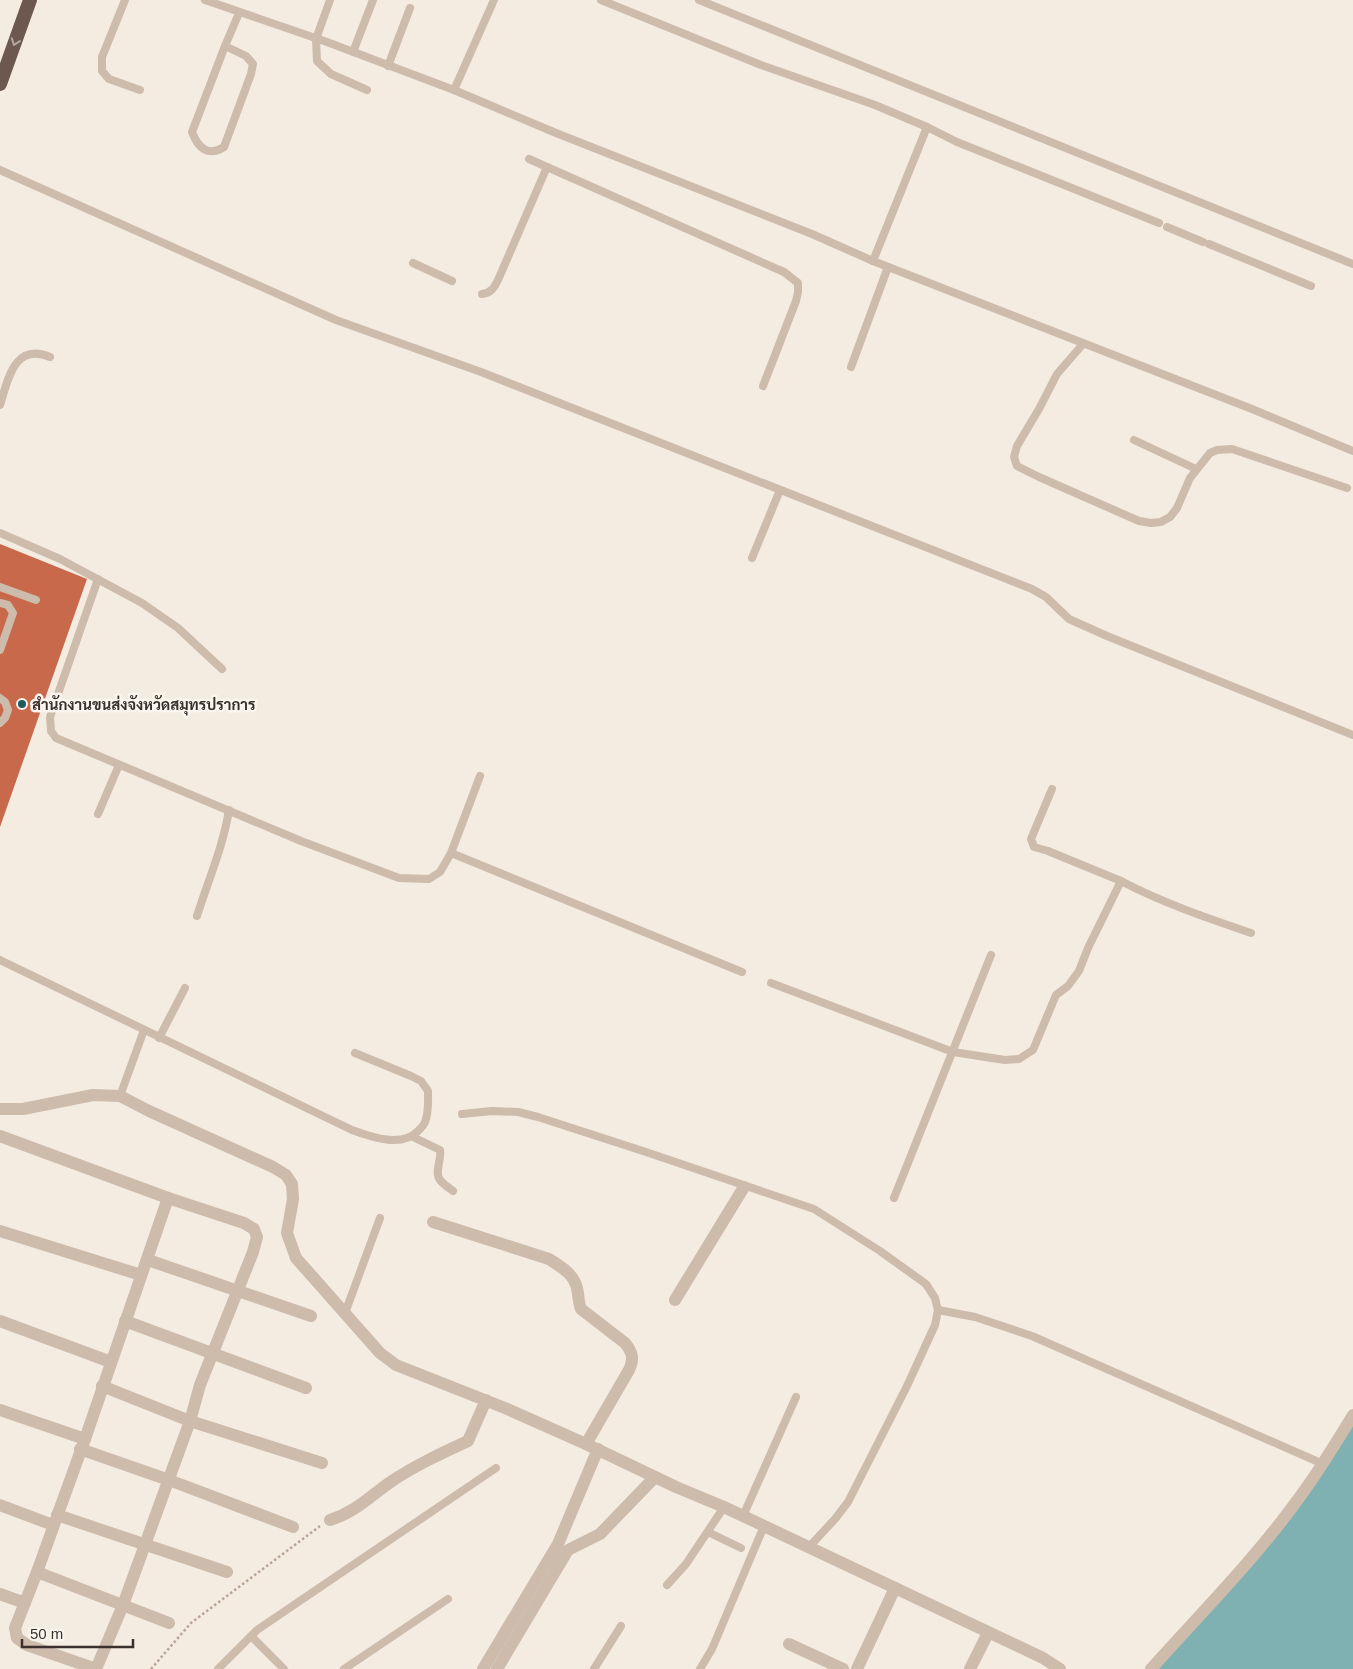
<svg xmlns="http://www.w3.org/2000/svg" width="1353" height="1669" viewBox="0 0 1353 1669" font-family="Arial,Sarabun,sans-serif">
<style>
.water{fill:#7fb0b2}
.building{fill:#c8694b}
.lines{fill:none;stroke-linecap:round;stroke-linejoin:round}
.path{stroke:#b9a596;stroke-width:2.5;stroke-dasharray:2.5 2.5;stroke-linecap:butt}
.service{stroke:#cdbbac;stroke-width:8}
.minor{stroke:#cdbbac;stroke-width:12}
.trunk{stroke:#6c584f;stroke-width:14}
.oneway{stroke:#b4a69e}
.poi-dot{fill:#1f5a5e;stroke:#fbf5ee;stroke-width:2}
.labels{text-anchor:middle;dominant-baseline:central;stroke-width:5;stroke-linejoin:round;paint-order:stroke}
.poi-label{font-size:15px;font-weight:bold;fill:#3b302b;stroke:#fbf5ee;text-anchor:start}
</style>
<rect width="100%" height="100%" fill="#f4ebe1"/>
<path class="water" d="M1353,1412V1669H1152L1298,1500Z"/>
<path class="building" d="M0,544L87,579L0,827Z"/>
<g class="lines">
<path class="path" d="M151,1669L191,1623L320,1526"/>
<g class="service">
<path d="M125,0L102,57V71L109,79L140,90"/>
<path d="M205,0L327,42L454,90L556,133L812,234L873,261L1252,409L1353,451"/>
<path d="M330,0L316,39L317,61L331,74L367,90"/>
<path d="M601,0L761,65L875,105L927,127L873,261"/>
<path d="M699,0L1353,264"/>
<path d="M225,46L246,56L253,64L251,74L224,147C208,157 198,148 192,132Z"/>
<path d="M225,46L239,13"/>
<path d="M353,52L373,0"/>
<path d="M388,66L410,8"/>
<path d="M454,90L494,0"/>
<path d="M927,127L957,142L1159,223"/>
<path d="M529,159L784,272L798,283V292L796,301L763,386"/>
<path d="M0,170L336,320L481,372L1032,589L1046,597L1069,619L1107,636L1353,735"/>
<path d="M1167,227L1203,242"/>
<path d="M1209,244L1311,286"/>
<path d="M413,263L452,281"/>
<path d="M482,294C491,293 494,288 498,280L547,167"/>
<path d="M1083,344L1057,374L1039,409L1017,446L1014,457L1017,466L1039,477L1139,521L1151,523L1161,522L1170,517L1177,508L1190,478L1210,453L1217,450L1232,449L1347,488"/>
<path d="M851,367L888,267"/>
<path d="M0,405C8,380 14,342 50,357"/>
<path d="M1134,440L1196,469"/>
<path d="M0,533L60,559L142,603L178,628L222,669"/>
<path d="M752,558L780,490"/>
<path d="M98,579L50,717L51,731L56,738L301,841L399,878L429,879L440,872L451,853L742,972"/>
<path d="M0,587L36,600"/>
<path d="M0,603L8,605L13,613L0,650"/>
<path d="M0,698L5,702L8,710L5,718L0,723"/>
<path d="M1052,789L1031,839L1034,847L1048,851L1121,881"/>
<path d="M98,814L119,765"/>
<path d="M451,853L480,776"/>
<path d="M197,916C208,881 223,847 229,810"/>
<path d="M0,960L352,1130C371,1137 402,1148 418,1131C421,1128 424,1125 425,1122C429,1112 428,1101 428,1091L421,1081L411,1076L355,1053"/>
<path d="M771,983L953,1052L1005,1060L1019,1059L1033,1050L1056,995L1068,986L1079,971L1088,948L1121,881C1163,903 1207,918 1251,933"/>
<path d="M159,1038L185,988"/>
<path d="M120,1096L144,1030"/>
<path d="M462,1114L492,1111L518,1112L538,1117L646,1152L814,1209L880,1251L926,1284L935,1298L938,1310L935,1325L907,1386L848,1502L835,1519L809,1547"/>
<path d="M413,1137L440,1150C442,1159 434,1172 440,1180C443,1184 449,1188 453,1191"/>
<path d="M894,1198L991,955"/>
<path d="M938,1310L975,1317L1032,1336L1323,1464"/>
<path d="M345,1313L380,1218"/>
<path d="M743,1516L796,1397"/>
<path d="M708,1532L741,1548"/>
<path d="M667,1585L686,1564L724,1507"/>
<path d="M251,1636L284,1669"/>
<path d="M218,1669L257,1630L496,1468"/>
<path d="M344,1669L448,1599"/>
<path d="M594,1669L621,1626"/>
<path d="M700,1669L712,1649L764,1526"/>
</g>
<g class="minor">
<path d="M0,1109H23L93,1095L120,1096L149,1111L273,1167L286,1175L292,1184L293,1199L287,1233L296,1258L380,1353L396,1365L505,1408L586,1444L676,1487L724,1507L1043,1658L1060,1669"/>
<path d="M0,1136L168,1198L244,1223L254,1229L257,1237L253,1252L200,1385L190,1421L123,1605L96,1669"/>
<path d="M433,1222L549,1259C561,1267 573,1273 577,1288C579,1296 578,1302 581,1309L625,1343C633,1353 634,1359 629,1370L586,1444"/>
<path d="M0,1231L141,1275"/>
<path d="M148,1260L311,1316"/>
<path d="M675,1300L744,1187"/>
<path d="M0,1321L111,1362"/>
<path d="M125,1321L306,1388"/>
<path d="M102,1386L190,1421L322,1463"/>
<path d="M0,1410L85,1439"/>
<path d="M80,1449L169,1480L293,1527"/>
<path d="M0,1505L53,1525"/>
<path d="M57,1515L227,1572"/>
<path d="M330,1520C356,1512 370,1496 392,1481C416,1465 442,1453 468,1441L486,1400"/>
<path d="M37,1572L169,1623"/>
<path d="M0,1594L25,1603"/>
<path d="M789,1644L843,1669"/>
<path d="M96,1669L27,1645L17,1638L15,1628L37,1572L85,1439L168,1198"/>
<path d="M483,1669L558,1544L598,1449"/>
<path d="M497,1669L568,1550L600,1534L655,1477"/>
<path d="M857,1669L895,1588"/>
<path d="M970,1669L988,1633"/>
<path d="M1151,1669C1201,1613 1255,1559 1299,1498C1319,1471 1336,1443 1353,1415"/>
</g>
<path class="trunk" d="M0,84L30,0"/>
</g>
<defs><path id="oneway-chevron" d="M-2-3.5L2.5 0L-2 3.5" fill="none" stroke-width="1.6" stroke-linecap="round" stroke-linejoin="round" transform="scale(1.25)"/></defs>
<use class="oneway" href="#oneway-chevron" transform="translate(15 42) rotate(110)"/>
<circle class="poi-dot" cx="22" cy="704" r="5"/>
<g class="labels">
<g class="poi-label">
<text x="32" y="704">สำนักงานขนส่งจังหวัดสมุทรปราการ</text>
</g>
</g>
<path d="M22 1639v8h111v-8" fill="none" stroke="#3b302b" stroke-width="2.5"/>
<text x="30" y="1639" font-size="15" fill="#3b302b" stroke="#fbf5ee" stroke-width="4" paint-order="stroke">50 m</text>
</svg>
